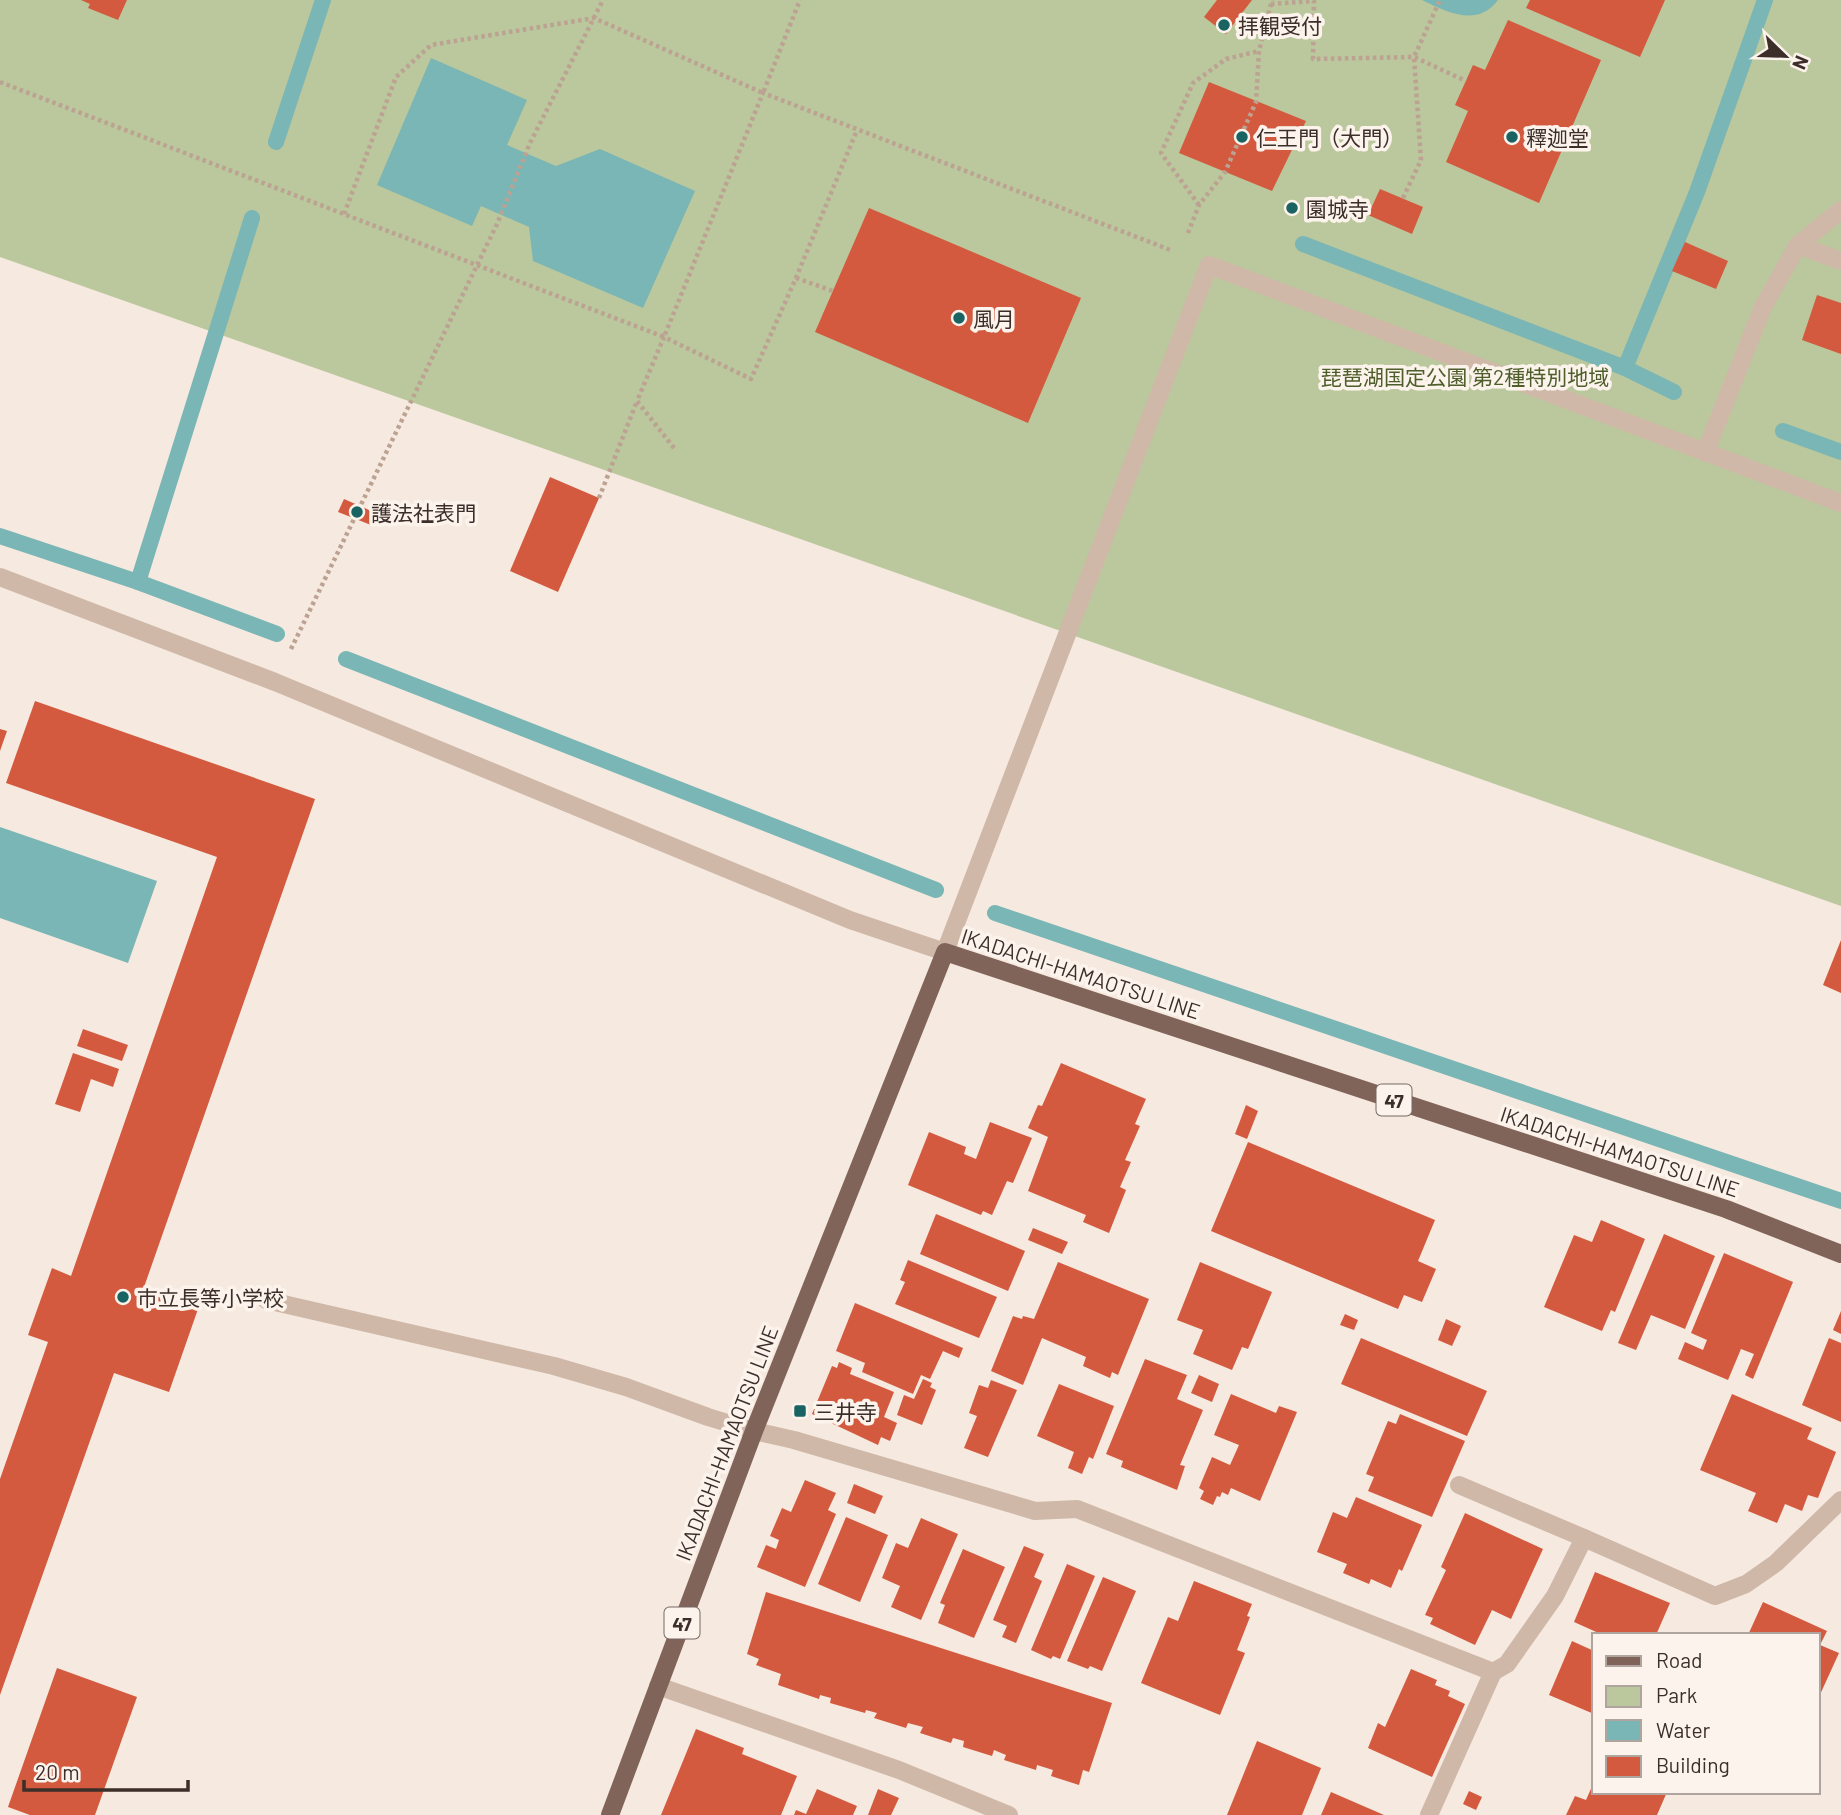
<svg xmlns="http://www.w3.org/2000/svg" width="1841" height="1815" viewBox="0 0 1841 1815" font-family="Barlow,'Noto Sans JP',sans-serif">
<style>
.green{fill:#bbc79c}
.water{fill:#7ab6b5}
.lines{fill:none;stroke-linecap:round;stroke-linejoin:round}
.stream{stroke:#7ab6b5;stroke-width:16}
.building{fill:#d35a3f}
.path{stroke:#bca292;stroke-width:4.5;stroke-dasharray:3.5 3.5;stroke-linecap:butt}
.service{stroke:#d0b8a9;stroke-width:18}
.minor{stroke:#d0b8a9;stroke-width:18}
.tertiary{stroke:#d0b8a9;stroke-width:18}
.primary{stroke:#806359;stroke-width:18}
.poi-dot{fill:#196363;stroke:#fcf4ec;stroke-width:2.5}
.labels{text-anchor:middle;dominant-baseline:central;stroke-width:7;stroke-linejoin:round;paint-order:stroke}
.shield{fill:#fcf4ec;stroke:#766964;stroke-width:2}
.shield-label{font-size:19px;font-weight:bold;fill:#3c2e29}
.poi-label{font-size:21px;fill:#3c2e29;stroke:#fcf4ec;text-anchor:start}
.park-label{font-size:21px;fill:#4e5e2a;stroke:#fcf4ec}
.street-label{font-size:21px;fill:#3c2e29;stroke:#fcf4ec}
</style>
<rect width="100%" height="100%" fill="#f6e9df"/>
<path class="green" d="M0,0H1841V906L0,257Z"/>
<g class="water">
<path d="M1422,0H1498C1477,28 1447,12 1422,0Z"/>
<path d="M431,58L527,100L507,145L556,166L600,149L695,191L643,308L533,261L529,227L481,206L472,226L377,185Z"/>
<path d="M0,827L157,881L128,963L0,918Z"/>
</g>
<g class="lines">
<g class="stream">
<path d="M276,142L323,0"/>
<path d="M1303,244L1625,368L1674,392"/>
<path d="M1625,368L1697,192L1765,0"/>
<path d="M1783,431L1841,452"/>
<path d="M0,536L138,582L277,634"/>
<path d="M138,582L252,218"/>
<path d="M346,659L936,890"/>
<path d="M995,913L1841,1201"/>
</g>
</g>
<g class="building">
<path d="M81,0H127L118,20L88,8L90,4Z"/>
<path d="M1217,0H1252L1226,34L1204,17Z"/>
<path d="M1530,0H1665L1640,57L1526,8Z"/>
<path d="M1508,20L1601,60L1539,203L1446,162L1468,111L1455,105L1473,65L1485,70Z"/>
<path d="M1209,82L1306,121L1272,191L1179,153Z"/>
<path d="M1380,189L1423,207L1412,234L1368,215Z"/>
<path d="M869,208L1081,298L1028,423L815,332Z"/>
<path d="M1685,242L1728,261L1716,289L1672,271Z"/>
<path d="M1817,295L1841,303V354L1802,340Z"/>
<path d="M550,477L599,498L558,592L510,571Z"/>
<path d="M344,499L376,513L371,525L338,512Z"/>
<path d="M35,701L315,799L143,1290L198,1309L169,1392L114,1373L0,1695V1479L48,1342L28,1335L52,1268L71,1276L217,857L6,783Z"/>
<path d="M0,729L7,731L0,751Z"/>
<path d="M1841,940V993L1823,985Z"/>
<path d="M83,1029L128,1045L122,1061L77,1046Z"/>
<path d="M73,1053L119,1069L113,1087L91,1079L80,1112L55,1104Z"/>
<path d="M1061,1063L1146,1099L1135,1124L1140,1126L1125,1160L1131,1162L1120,1187L1126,1190L1109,1233L1083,1222L1086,1215L1028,1191L1048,1137L1028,1128L1038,1105L1042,1106Z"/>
<path d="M1246,1105L1258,1111L1247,1139L1235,1134Z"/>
<path d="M990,1122L1032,1138L1013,1183L1007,1181L992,1215L983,1211L981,1215L908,1185L929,1132L966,1147L964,1154L976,1159Z"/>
<path d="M1248,1142L1435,1220L1418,1261L1436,1269L1422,1302L1404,1295L1398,1309L1211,1231Z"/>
<path d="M936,1214L1025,1251L1008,1291L920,1254Z"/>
<path d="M1601,1220L1645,1239L1615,1312L1611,1310L1602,1331L1544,1307L1574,1235L1592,1242Z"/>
<path d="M1033,1228L1068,1242L1062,1254L1028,1240Z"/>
<path d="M1664,1234L1715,1256L1685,1329L1651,1315L1636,1350L1618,1343Z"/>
<path d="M1724,1253L1793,1282L1753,1379L1745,1375L1754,1354L1741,1349L1728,1380L1678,1359L1685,1342L1703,1350L1707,1340L1691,1333Z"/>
<path d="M908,1260L997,1297L979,1338L895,1304L905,1282L900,1280Z"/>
<path d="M1058,1262L1149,1299L1118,1375L1112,1372L1110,1378L1083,1366L1086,1357L1042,1338L1023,1385L991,1371L1013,1316L1022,1319L1023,1316L1034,1319Z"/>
<path d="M1200,1262L1272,1292L1248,1349L1242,1347L1232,1370L1193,1354L1203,1330L1177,1320Z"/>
<path d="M855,1303L963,1348L959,1358L943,1351L930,1379L921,1375L913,1394L862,1372L865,1363L836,1351Z"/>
<path d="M1841,1311V1334L1833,1330Z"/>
<path d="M1345,1314L1358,1320L1354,1330L1340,1325Z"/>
<path d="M1446,1319L1461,1326L1452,1346L1438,1340Z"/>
<path d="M1361,1338L1487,1391L1467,1436L1341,1384Z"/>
<path d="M1829,1338L1841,1343V1422L1802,1405Z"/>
<path d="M1145,1359L1187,1375L1177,1399L1203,1410L1180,1465L1185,1466L1177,1490L1121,1467L1123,1461L1106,1454Z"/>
<path d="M839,1362L852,1368L850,1374L894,1392L884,1417L897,1423L890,1441L881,1437L878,1445L812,1414L832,1366L837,1368Z"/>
<path d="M1199,1375L1219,1384L1212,1402L1191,1393Z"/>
<path d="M923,1379L932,1383L930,1387L936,1390L922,1425L897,1415L904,1395L914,1399Z"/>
<path d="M991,1380L1017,1390L988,1457L964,1448L977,1416L969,1413L979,1385L988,1388Z"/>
<path d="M1059,1384L1114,1406L1093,1459L1089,1457L1082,1474L1068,1468L1074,1452L1037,1436Z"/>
<path d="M1231,1394L1276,1413L1279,1406L1297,1412L1260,1501L1231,1488L1228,1495L1222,1492L1220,1497L1217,1496L1213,1505L1200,1499L1204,1491L1199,1488L1212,1457L1230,1465L1239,1445L1214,1435Z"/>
<path d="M1732,1394L1812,1428L1807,1439L1836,1452L1818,1498L1808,1495L1802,1511L1785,1504L1777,1523L1748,1511L1756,1493L1700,1470Z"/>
<path d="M1400,1414L1465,1441L1432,1517L1368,1491L1374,1477L1366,1474L1388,1421L1396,1424Z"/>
<path d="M805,1480L836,1493L828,1510L836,1514L805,1587L757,1567L766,1545L776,1549L779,1540L770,1536L782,1508L791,1512Z"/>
<path d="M854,1484L883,1496L875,1514L847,1503Z"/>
<path d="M1356,1497L1422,1525L1402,1571L1399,1569L1391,1588L1371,1579L1369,1584L1343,1573L1347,1564L1317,1552L1333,1512L1347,1518Z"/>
<path d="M1465,1513L1543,1549L1511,1619L1492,1610L1475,1645L1430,1624L1433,1618L1425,1615L1446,1570L1441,1567Z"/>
<path d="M846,1517L888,1535L860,1602L818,1584Z"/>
<path d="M921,1518L958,1534L921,1620L891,1607L900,1586L882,1578L896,1543L908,1548Z"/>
<path d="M1024,1546L1044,1554L1034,1577L1042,1581L1016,1643L1002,1637L1007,1626L993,1620Z"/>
<path d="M963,1549L1005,1567L974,1638L938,1623L945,1605L940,1603Z"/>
<path d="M1067,1564L1095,1576L1060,1659L1053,1656L1051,1659L1031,1650Z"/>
<path d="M1595,1572L1670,1603L1656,1635H1603L1574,1622Z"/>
<path d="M1103,1577L1136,1591L1102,1671L1090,1666L1088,1669L1067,1661Z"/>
<path d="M1194,1581L1252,1604L1247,1616L1250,1617L1237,1650L1245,1653L1220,1715L1141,1683L1168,1617L1178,1621Z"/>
<path d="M766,1592L1112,1703L1089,1772L1083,1770L1079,1785L1051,1776L1053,1770L1037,1765L1036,1770L1004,1760L1006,1755L994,1750L992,1756L963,1747L964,1741L953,1738L951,1743L920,1733L923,1727L908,1723L906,1728L874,1718L877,1713L866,1710L865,1713L830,1703L831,1698L820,1695L819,1699L778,1685L781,1674L756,1665L759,1659L747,1654Z"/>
<path d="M1763,1602L1827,1631L1820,1645L1839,1653L1818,1699V1635H1748Z"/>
<path d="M1572,1641L1594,1651V1714L1549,1695Z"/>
<path d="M57,1668L137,1697L95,1815H30L8,1807Z"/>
<path d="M1411,1669L1437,1680L1435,1685L1450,1691L1448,1696L1465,1704L1432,1777L1368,1748L1378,1723L1385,1727Z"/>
<path d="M696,1729L744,1748L742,1754L797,1776L781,1815H661Z"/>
<path d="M1257,1741L1321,1768L1302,1815H1227Z"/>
<path d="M1594,1782V1792H1667L1657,1815H1566L1575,1796L1586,1800Z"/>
<path d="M817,1789L857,1806L853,1815H794L796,1810L806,1814Z"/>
<path d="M878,1789L899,1798L891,1815H868Z"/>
<path d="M1469,1791L1482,1797L1476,1810L1463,1804Z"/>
<path d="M1331,1792L1384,1815H1321Z"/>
</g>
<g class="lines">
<g class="path">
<path d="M1271,4L1314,1L1313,59L1414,57L1466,81"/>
<path d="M0,82L664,337L763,93L1173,251"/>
<path d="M1403,198L1421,160L1414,57L1440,0"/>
<path d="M1199,205L1161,153L1193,83L1226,59L1259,51"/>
<path d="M344,214L396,77L431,45L594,18L763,93L800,0"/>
<path d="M1188,233L1199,205L1225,172L1256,102L1259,51L1272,0"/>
<path d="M796,278L833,291"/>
<path d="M674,448L637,401L664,337L751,379L796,278L857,130"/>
<path d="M599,498L637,401"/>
<path d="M291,649L497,224L530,143L603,0"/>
</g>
<g class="service">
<path d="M266,1300L554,1366L626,1387L708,1417L754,1431"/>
<path d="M658,1686L899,1770L1009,1815"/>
<path d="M1429,1815L1493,1672"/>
</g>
<g class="minor">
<path d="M1798,245L1841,261"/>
<path d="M1705,453L1763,307L1798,245L1841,210"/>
<path d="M945,952L1209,265L1841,503"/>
<path d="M754,1431L794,1440L1035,1511L1077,1509L1493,1672L1507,1664L1555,1596L1584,1538L1715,1596L1746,1584L1776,1563L1841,1500"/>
<path d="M1459,1485L1584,1538"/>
</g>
<path class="tertiary" d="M0,577L275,682L850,920L945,952"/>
<path class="primary" d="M610,1815L754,1431L945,952L1726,1209L1841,1254"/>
</g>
<g class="poi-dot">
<circle cx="1224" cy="25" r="7"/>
<circle cx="1242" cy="137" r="7"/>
<circle cx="1512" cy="137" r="7"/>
<circle cx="1292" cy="208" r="7"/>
<circle cx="959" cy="318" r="7"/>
<circle cx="357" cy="512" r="7"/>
<circle cx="123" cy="1297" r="7"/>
<rect x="793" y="1404" width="14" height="14" rx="3.5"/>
</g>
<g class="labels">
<g class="shield">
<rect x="1376.5" y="1084.5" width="35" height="31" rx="5"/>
<rect x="664.5" y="1607.5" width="35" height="31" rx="5"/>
</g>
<g class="shield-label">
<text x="1394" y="1100">47</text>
<text x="682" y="1623">47</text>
</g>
<g class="poi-label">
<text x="1238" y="25">拝観受付</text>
<text x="1256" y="137">仁王門（大門）</text>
<text x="1526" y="137">釋迦堂</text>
<text x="1306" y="208">園城寺</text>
<text x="973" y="318">風月</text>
<text x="371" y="512">護法社表門</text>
<text x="137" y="1297">市立長等小学校</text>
<text x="814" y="1411">三井寺</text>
</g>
<g class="park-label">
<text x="1465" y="376">琵琶湖国定公園 第2種特別地域</text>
</g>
<g class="street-label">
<text transform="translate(1081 973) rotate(18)">IKADACHI-HAMAOTSU LINE</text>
<text transform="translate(1620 1151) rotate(18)">IKADACHI-HAMAOTSU LINE</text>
<text transform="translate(726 1443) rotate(-69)">IKADACHI-HAMAOTSU LINE</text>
</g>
</g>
<rect x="1592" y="1633" width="228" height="161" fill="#fcf4ec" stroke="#afa59e" stroke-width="2"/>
<rect x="1606" y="1656" width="35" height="10" fill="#806359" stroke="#afa59e" stroke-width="2"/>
<text x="1656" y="1668" font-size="21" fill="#3c2e29">Road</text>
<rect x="1606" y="1686" width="35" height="21" fill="#bbc79c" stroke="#afa59e" stroke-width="2"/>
<text x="1656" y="1703" font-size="21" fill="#3c2e29">Park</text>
<rect x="1606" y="1720" width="35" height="21" fill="#7ab6b5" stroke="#afa59e" stroke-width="2"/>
<text x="1656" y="1738" font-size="21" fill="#3c2e29">Water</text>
<rect x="1606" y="1756" width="35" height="21" fill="#d35a3f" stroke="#afa59e" stroke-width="2"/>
<text x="1656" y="1773" font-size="21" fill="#3c2e29">Building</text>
<g transform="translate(1785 56) rotate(113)" stroke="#fcf4ec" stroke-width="5" paint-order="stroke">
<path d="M0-5L12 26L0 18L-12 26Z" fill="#3c2e29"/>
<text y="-10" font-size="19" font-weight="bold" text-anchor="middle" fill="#3c2e29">N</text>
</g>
<path d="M24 1780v10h164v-10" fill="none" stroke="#3c2e29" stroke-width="3.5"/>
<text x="35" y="1780" font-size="21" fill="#3c2e29" stroke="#fcf4ec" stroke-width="5" paint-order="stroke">20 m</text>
</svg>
